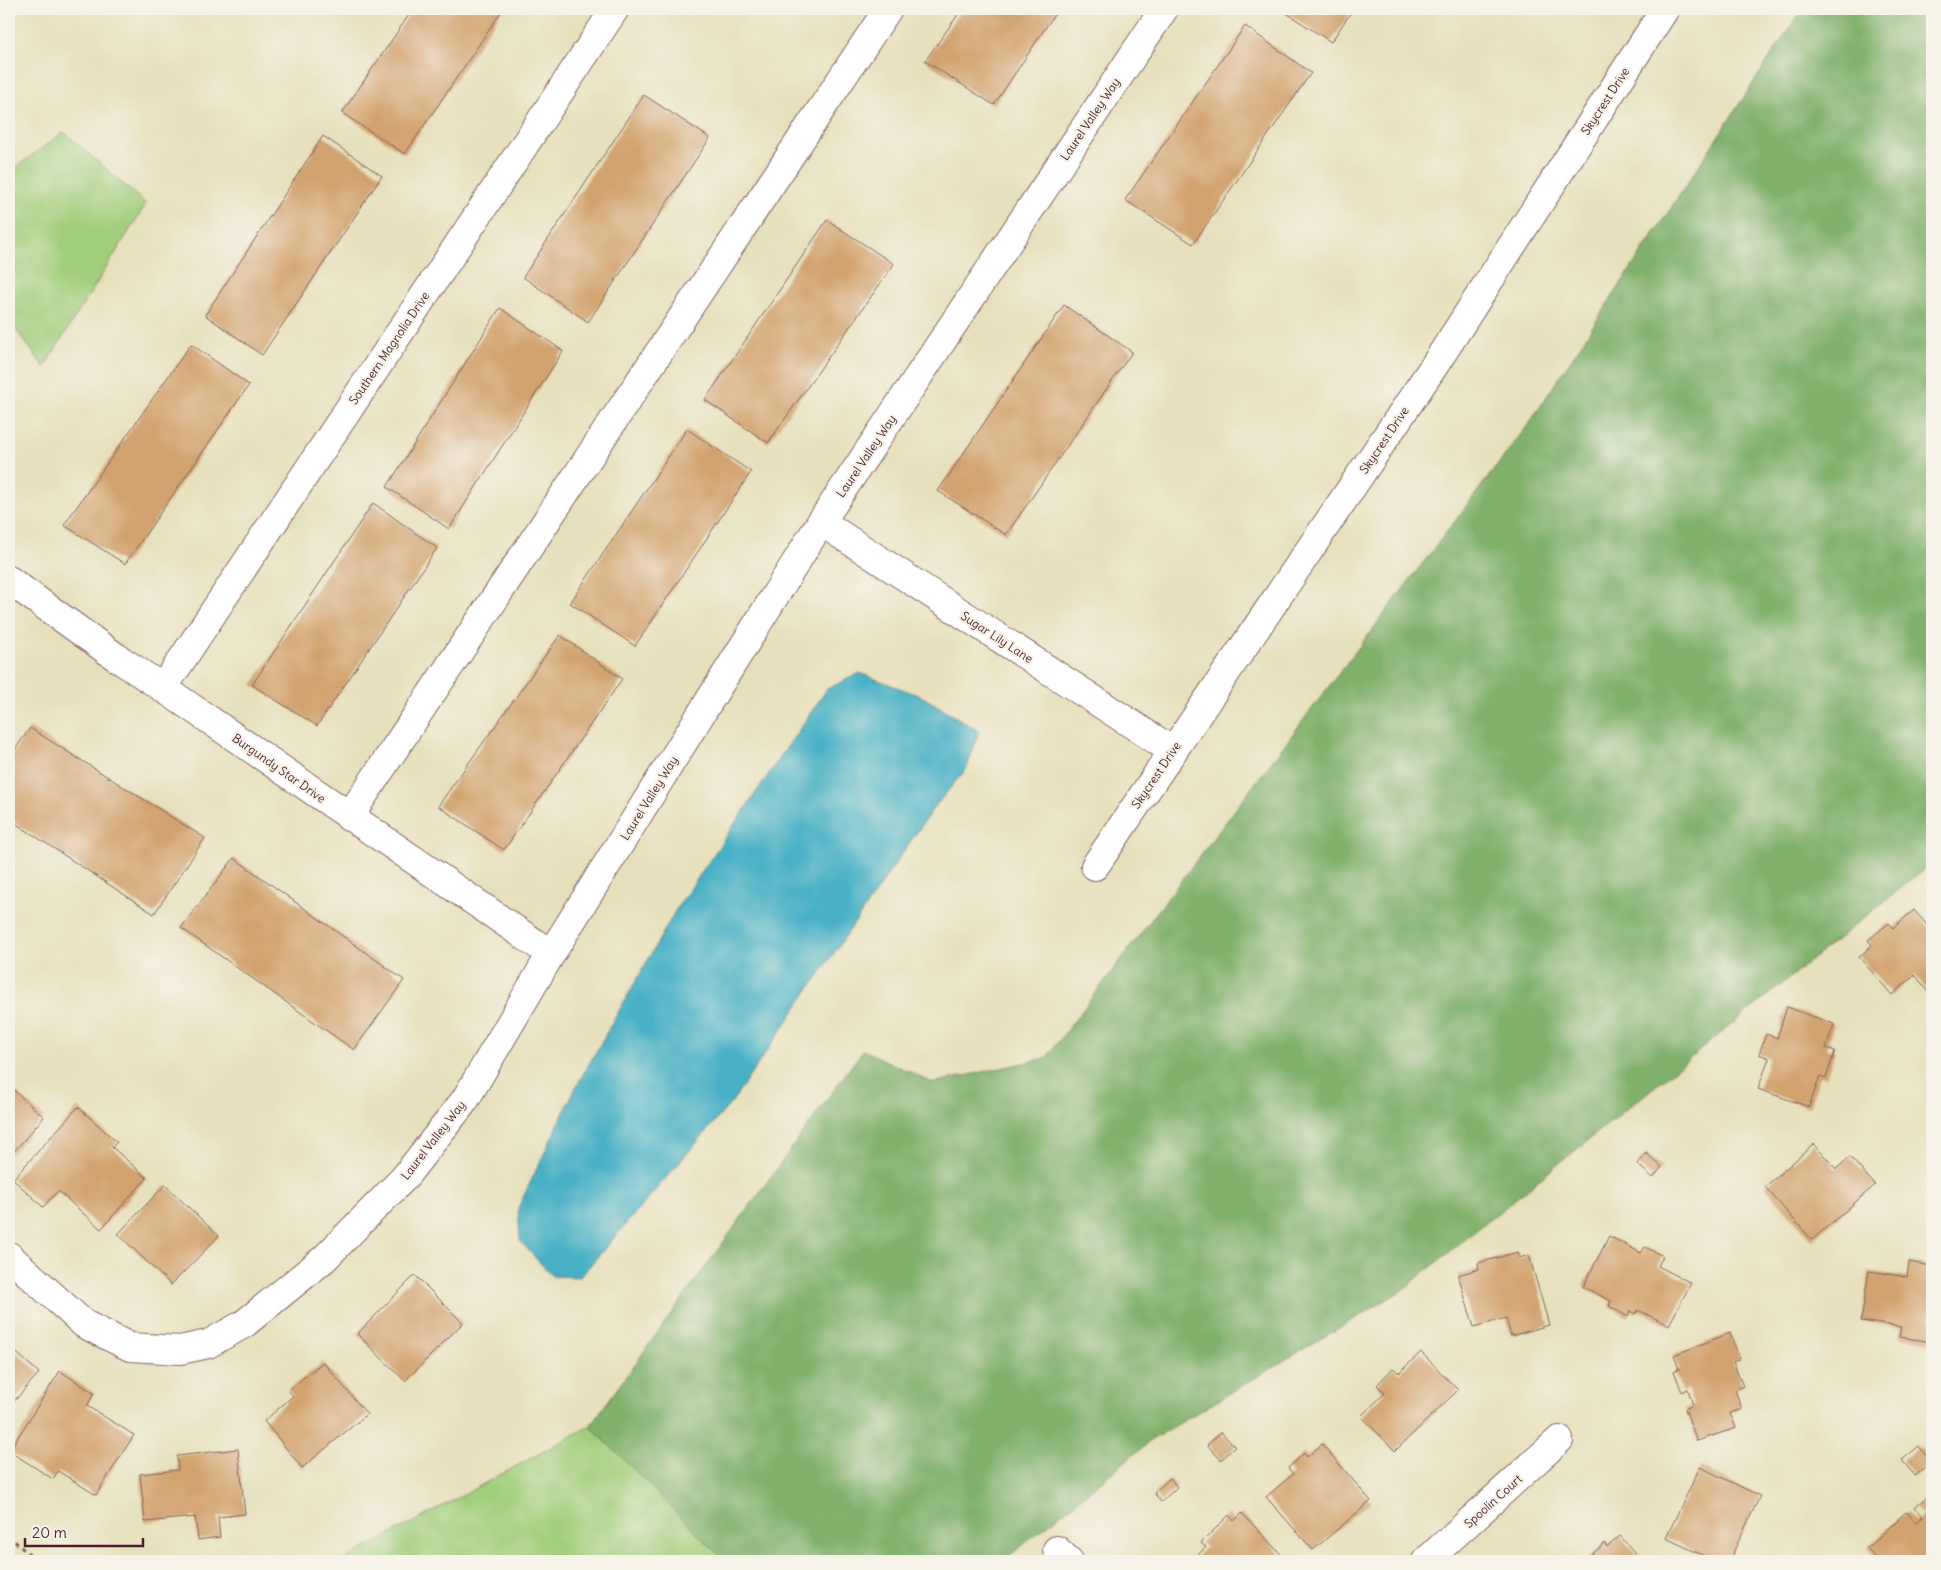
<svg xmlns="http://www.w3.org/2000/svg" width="1941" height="1570" viewBox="0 0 1941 1570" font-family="Delius,sans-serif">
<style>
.green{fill:#a0ce7c;stroke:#757654}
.forest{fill:#80b16c;stroke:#65684c}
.water{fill:#46b0c4;stroke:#486878}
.building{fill:#d1a370}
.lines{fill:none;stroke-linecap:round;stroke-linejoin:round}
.minor-casing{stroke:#81635e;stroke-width:30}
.path{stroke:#81635e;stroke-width:3;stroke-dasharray:4 4;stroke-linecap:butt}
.minor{stroke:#fff;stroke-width:28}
.labels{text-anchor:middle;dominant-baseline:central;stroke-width:4.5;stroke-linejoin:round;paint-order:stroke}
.street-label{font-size:12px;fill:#4a1f2b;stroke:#f7f3e8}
</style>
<rect width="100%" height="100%" fill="#f7f3e8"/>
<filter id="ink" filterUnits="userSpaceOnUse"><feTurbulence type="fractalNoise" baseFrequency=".02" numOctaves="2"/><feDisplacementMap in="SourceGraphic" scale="10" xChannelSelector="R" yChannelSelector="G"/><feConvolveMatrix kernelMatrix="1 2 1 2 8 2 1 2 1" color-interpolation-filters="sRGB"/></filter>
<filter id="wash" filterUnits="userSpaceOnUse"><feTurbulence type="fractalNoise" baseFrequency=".0096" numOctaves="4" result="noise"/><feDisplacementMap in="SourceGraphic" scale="20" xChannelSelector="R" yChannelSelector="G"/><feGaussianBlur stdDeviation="1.12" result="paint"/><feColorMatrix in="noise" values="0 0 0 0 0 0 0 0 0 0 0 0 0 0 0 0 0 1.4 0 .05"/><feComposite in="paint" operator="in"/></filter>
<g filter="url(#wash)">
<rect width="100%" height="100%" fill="#e7e0bc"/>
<g class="green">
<path d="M64,132L146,204L44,367L9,320V172Z"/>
<path d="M590,1426L725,1561H342Z"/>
</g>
<path class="forest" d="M1802,9H1932V863L1401,1291L1153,1439L1003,1561H725L590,1426L863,1050L933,1083L1046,1058L1528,425Z"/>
<path class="water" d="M860,673L923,697L979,731L967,768L932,810L732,1102L580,1277L552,1276L520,1241L518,1208L576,1087L677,908L827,689Z"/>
<g id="blocks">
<g class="building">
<path d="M413,9H503L405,154L342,113Z"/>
<path d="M962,9H1058L994,105L925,61Z"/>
<path d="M1280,9H1353L1331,42Z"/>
<path d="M1245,26L1311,73L1193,244L1125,200Z"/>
<path d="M644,95L710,138L588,322L523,277Z"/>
<path d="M323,136L382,176L262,355L205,315Z"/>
<path d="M827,220L894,264L768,443L705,400Z"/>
<path d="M1064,305L1132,352L1006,535L938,491Z"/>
<path d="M500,308L563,351L449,529L387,487Z"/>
<path d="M191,344L249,385L125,564L64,525Z"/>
<path d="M687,429L751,472L635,646L570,603Z"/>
<path d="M373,503L437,548L317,726L252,685Z"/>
<path d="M560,635L622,679L504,850L438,806Z"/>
<path d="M30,728L205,838L154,914L9,819V758Z"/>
<path d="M234,858L404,980L354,1050L181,928Z"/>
<path d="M1914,910L1932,931V996L1915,975L1892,995L1859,957L1872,945L1868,940L1889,923L1893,928Z"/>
<path d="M1787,1007L1834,1024L1826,1048L1835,1051L1826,1078L1820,1076L1809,1107L1758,1089L1769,1058L1759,1054L1766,1034L1777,1038Z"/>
<path d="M9,1086L44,1117L11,1155L9,1153Z"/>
<path d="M78,1107L117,1142L112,1147L147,1178L101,1229L58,1191L43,1207L13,1179Z"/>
<path d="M1814,1144L1836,1169L1850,1157L1875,1185L1812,1240L1765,1187Z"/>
<path d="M1646,1153L1662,1167L1653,1178L1637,1164Z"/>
<path d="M165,1185L219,1236L171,1285L118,1234Z"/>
<path d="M1609,1236L1641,1253L1645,1247L1663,1256L1658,1266L1691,1283L1669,1325L1638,1310L1636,1314L1630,1310L1628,1317L1609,1306L1611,1301L1583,1287Z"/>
<path d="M1518,1252L1519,1258L1529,1255L1549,1325L1511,1336L1506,1318L1474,1327L1458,1275L1479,1269L1478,1263Z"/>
<path d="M1909,1262L1932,1266V1342L1899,1337L1901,1327L1861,1321L1869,1271L1907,1277Z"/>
<path d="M415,1275L463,1323L405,1381L357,1334Z"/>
<path d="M1730,1333L1740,1359L1733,1362L1743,1386L1735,1390L1742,1409L1730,1413L1736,1428L1697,1441L1685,1409L1693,1405L1688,1389L1682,1392L1674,1371L1679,1369L1674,1355Z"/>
<path d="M9,1346L39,1373L9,1407Z"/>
<path d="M1421,1352L1458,1390L1395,1451L1361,1416L1385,1393L1377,1385L1393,1368L1399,1373Z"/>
<path d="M323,1362L367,1414L302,1468L264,1421L293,1396L288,1390Z"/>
<path d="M60,1371L94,1393L87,1406L134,1435L96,1495L58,1471L53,1479L9,1451Z"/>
<path d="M1221,1432L1235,1447L1221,1460L1207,1445Z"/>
<path d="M1322,1444L1371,1501L1313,1550L1266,1497L1293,1474L1288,1468L1304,1453L1307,1457Z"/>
<path d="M1919,1446L1931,1463L1915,1476L1902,1460Z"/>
<path d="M238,1449L245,1514L218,1517L220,1537L198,1540L195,1517L145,1522L140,1474L178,1470L177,1456Z"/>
<path d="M1700,1467L1760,1496L1729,1561H1715L1666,1538Z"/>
<path d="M1170,1478L1177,1487L1161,1502L1154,1493Z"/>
<path d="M1932,1492V1561H1879L1867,1548L1906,1512L1916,1522L1923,1516L1915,1507Z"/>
<path d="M1242,1513L1287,1561H1191L1206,1547L1201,1543L1229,1515L1234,1521Z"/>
<path d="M1620,1536L1642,1561H1584L1605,1543L1607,1547Z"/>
</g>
</g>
</g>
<g filter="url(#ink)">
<use href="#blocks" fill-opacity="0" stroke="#81635e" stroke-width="1"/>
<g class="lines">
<defs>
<g id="minor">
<path d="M821,522L1173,751"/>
<path d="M9,580L116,657L163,688L551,954"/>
<path d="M163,688L615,9"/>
<path d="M349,817L888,9"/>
<path d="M1095,866L1434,366L1665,9"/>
<path d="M9,1256L84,1324L130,1347L180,1350L208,1344L244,1324L324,1259L404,1178L465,1100L551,954L821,522L1164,9"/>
<path d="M1057,1550L1069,1561"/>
<path d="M1426,1561L1559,1440"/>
</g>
</defs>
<use href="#minor" class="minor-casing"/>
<path class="path" d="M9,1536L36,1561"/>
<use href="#minor" class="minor"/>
</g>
</g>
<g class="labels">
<g class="street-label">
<text transform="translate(1605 101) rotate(-57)">Skycrest Drive</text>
<text transform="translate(1090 119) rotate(-56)">Laurel Valley Way</text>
<text transform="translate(389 348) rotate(-56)">Southern Magnolia Drive</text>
<text transform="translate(1384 440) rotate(-56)">Skycrest Drive</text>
<text transform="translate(866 456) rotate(-56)">Laurel Valley Way</text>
<text transform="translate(997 637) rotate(33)">Sugar Lily Lane</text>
<text transform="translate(279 768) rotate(35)">Burgundy Star Drive</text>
<text transform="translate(1156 775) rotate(-56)">Skycrest Drive</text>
<text transform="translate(649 798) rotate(-58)">Laurel Valley Way</text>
<text transform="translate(433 1140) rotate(-52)">Laurel Valley Way</text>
<text transform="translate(1493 1501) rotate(-42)">Spoolin Court</text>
</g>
</g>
<rect width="1941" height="1570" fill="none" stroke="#f7f3e8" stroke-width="30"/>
<path d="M25 1538v8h118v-8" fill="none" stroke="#4a1f2b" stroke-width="2.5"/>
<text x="32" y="1538" font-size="15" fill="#4a1f2b" stroke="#f7f3e8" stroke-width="4" paint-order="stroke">20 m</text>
</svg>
